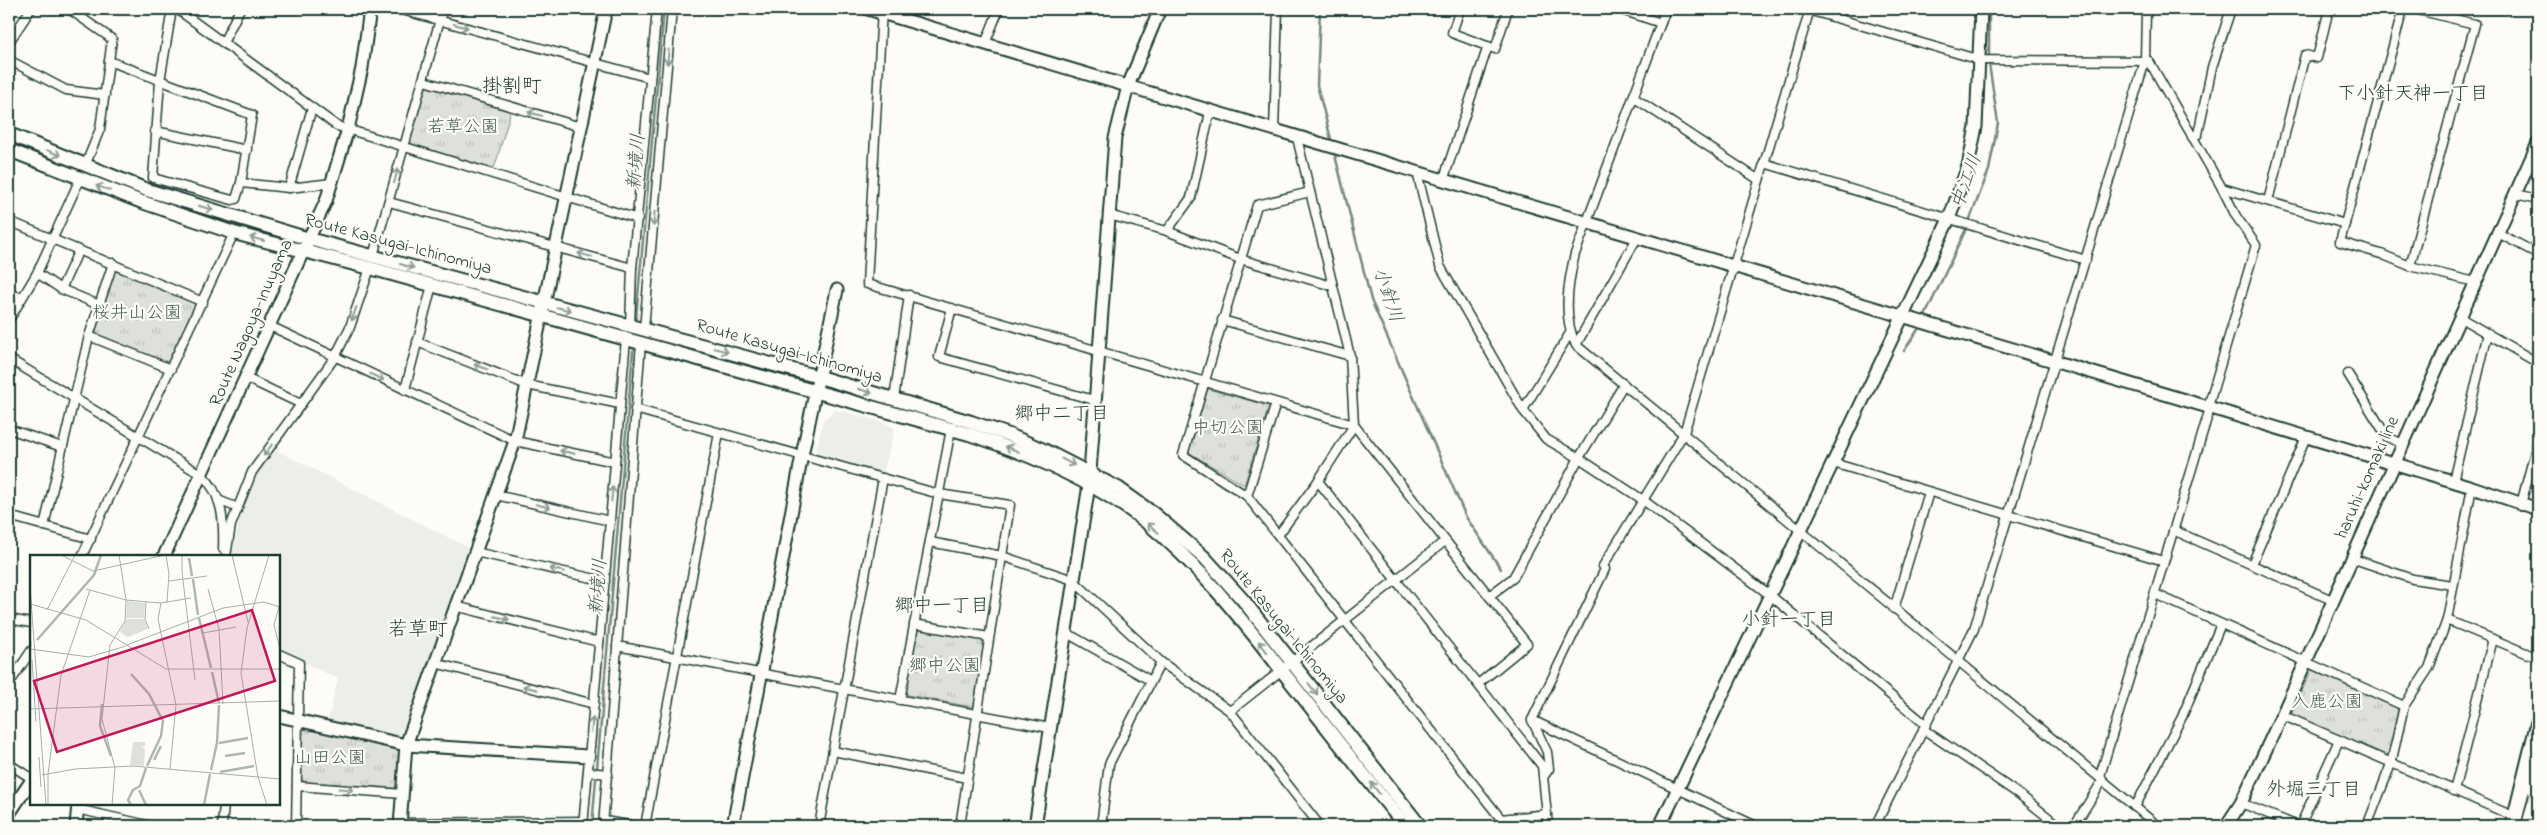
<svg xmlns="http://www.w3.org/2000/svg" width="2547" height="835" viewBox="0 0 2547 835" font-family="'Indie Flower','Klee One',sans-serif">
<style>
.built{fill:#eceee9}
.park{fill:url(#park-tufts);stroke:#7e8e88}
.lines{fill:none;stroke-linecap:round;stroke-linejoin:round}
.stream{stroke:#75877f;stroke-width:2.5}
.street-casing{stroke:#1f3d34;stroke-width:11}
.secondary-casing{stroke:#1f3d34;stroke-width:15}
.primary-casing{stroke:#1f3d34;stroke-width:16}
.highway-casing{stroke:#1f3d34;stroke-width:18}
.street{stroke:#fdfcf7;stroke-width:8}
.secondary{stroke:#fdfcf7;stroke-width:11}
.primary{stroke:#fdfcf7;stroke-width:12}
.highway{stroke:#fdfcf7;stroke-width:14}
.oneway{stroke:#8e9c96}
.labels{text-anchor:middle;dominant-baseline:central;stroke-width:4.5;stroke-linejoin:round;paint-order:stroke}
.park-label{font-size:18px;fill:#455e55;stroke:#fdfcf7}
.street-label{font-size:18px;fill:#1f3d34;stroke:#fdfcf7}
.neighbourhood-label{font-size:19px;fill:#1f3d34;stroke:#fdfcf7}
.water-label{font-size:19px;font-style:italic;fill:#435c53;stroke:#fdfcf7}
.quarter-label{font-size:20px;fill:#1f3d34;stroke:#fdfcf7}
.inset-river{fill:none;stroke:#aeb8b1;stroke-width:2.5}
.inset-road{fill:none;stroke:#a4b0a9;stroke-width:1}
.view{fill:#c2185b;fill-opacity:0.15;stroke:#c2185b;stroke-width:2.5}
.inset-edge{fill:none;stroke:#1f3d34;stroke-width:2.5}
</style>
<defs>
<pattern id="park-tufts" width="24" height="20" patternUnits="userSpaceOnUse" patternTransform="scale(1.25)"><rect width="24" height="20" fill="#dde0db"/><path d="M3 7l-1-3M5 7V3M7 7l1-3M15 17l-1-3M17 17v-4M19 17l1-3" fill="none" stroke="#bdc1bd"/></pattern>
</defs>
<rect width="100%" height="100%" fill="#fdfcf7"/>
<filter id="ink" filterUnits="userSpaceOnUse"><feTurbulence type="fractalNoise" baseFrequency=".02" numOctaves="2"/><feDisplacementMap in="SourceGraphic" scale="10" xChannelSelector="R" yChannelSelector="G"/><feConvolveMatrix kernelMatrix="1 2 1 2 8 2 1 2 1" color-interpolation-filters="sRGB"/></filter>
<g filter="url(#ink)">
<g class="built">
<path d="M836,410L883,422L895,428L883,473L815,454L824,419Z"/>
<path d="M274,449L469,548L402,735L398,737L328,721L338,679L279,650V556H232L238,525L256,473Z"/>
</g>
<g class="park">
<path d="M424,87H429L508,110L510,114L495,166L491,168L412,144L409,140Z"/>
<path d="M119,270L195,301L197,305L171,361L167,363L98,335L96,330L114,273Z"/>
<path d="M1208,389L1269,406L1244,485L1188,452Z"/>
<path d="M921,628L982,639L984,643L975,704L972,707L908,695L905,691L917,630Z"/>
<path d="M2312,669L2396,707L2398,711L2389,754L2386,756L2291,715Z"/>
<path d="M306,729L399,749L397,785L394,788L305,782L301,778L302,731Z"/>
</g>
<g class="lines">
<g class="stream">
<path d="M1320,9L1317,85L1332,143"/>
<path d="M1270,122L1274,21"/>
<path d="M1334,151L1371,300L1466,517L1501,569"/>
<path d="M636,318L664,9"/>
<path d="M1924,318L1966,229L1989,170L1998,123L1989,64V9"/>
<path d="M1904,351L1921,325"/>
<path d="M592,826L633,351"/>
</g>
<defs>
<g id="street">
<path d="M69,9L112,39L100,129L85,166"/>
<path d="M177,9L337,126L638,219"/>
<path d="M398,9L650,78"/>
<path d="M882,9L867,284L1354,425L1527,644L1478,684"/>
<path d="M1460,9L1452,33L1495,49L1508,9"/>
<path d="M1618,9L1661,23"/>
<path d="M1666,9L1575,254C1568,282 1562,318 1576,345L2158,826"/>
<path d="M1805,9L1980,60L2149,61L2222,188L2236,216L2256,245L2208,407"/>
<path d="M2403,9L2340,242L2381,254L2410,266L2475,282"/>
<path d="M9,42L31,9"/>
<path d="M223,43L240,9"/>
<path d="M985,44L999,9"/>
<path d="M9,60L66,90L105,95"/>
<path d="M109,61L252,115L241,183L236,199L232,200L153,178L160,81L172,9"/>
<path d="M424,81L581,127"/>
<path d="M1633,97L1759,180"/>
<path d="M1274,130L1278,9"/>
<path d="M155,131L247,150"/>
<path d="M2192,137L2198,134L2212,67L2231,9"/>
<path d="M1764,163L2086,260"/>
<path d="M1417,172L1440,266L1523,410L1546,439L1579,458L1643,500L1770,595L1925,724"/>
<path d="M80,179L37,273L61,289L99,305"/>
<path d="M1443,181L1488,46"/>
<path d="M241,183L289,188L332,183"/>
<path d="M289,188L312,108"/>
<path d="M2222,188L2345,224"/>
<path d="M1310,192L1257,205L1183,455L1247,496L1501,819L1547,814"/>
<path d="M2515,194L2538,199"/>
<path d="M2268,201L2305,55L2317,58L2329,9"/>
<path d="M389,202L632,268"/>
<path d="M1109,215L1167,231L1240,259L1332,286"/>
<path d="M9,221L203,302"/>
<path d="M1167,231L1191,198L1210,112"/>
<path d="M2498,233L2538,254"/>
<path d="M373,256L443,9"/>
<path d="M2410,266L2475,24L2414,9"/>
<path d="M61,289L79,250"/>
<path d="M9,293L22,298"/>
<path d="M952,308L939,357L1094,400"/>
<path d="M2459,317L2538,363"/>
<path d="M9,320L37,273"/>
<path d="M1222,320L1350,356"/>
<path d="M270,326L515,441L615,462"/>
<path d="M630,326L632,268L657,9"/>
<path d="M644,329L672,9"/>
<path d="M89,336L171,369"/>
<path d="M417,342L527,385L620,404"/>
<path d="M1576,345L1637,238"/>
<path d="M9,359L202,475C223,494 224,522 223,549"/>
<path d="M2348,374L2387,437L2403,444"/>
<path d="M246,378L301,404"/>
<path d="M405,390L432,285"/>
<path d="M894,399L909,295"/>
<path d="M635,409L939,494L1010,505L960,826"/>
<path d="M1523,410L1570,333"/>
<path d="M9,429L62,447"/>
<path d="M1833,463L2164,561"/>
<path d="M1318,481L1542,766L1548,826"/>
<path d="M2453,481L2488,333"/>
<path d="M496,495L610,521"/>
<path d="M1247,496L1276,403"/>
<path d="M218,500L238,508"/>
<path d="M2521,504L2538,440"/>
<path d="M9,516L91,539"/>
<path d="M44,526L89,336L113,263"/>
<path d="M2173,530L2332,600"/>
<path d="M1279,534L1318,481L1354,425L1350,356L1297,138"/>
<path d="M930,542L1002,556L1073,580L1161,662L1230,711L1320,826"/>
<path d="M475,552L605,581"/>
<path d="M82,556L234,233"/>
<path d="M226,556L231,525L252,472L335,357L350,327L370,268"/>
<path d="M2351,558L2413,579L2452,585"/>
<path d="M2252,564L2306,437"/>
<path d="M2155,594L2404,706"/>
<path d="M1489,596L1513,578L1579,458L1624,384"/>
<path d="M455,606L599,642"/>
<path d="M1894,609L1929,492"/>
<path d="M9,619L31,623"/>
<path d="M2447,620L2538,658"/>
<path d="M914,624L989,637"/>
<path d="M1065,632L1151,681"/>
<path d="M617,646L1050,728"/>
<path d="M279,654L299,663L296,826"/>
<path d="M435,663L594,704"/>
<path d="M9,684L31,651"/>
<path d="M900,700L951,429"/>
<path d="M1230,711L1445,541"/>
<path d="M2282,715L2515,817"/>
<path d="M1532,720L1547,752L1549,769L1544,776"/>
<path d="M1923,729L2020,795L2059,826"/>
<path d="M833,751L967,778"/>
<path d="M9,764L31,778"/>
<path d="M588,772L608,774"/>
<path d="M2100,776L2210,408"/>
<path d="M297,786L403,794"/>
<path d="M2454,791L2493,639"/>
<path d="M2241,803L2298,826"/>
<path d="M2135,807L2182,717L2221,624"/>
<path d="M77,809L152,826"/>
<path d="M604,821L636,826"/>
<path d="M401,823L583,821"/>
<path d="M222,826L224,804"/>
<path d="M583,826L626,339"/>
<path d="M603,826L641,343"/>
<path d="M645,826L719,433"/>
<path d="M819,826L883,478"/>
<path d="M1101,826L1109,764L1161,662"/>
<path d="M1756,826L1532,720L1605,569L1603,566L1684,433L1810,9"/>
<path d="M1875,826L1974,629L2145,61L2146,9"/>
<path d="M2074,826L2103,780"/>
<path d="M2300,826L2339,740"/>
<path d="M2367,826L2391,764L2404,706L2429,668L2447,620L2472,487"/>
</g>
<g id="secondary">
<path d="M868,9L2208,407L2472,487L2538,509"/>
<path d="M164,556L326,201L348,129L362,68L370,9"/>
<path d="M279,716L406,745L589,756"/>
<path d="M9,814L31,781"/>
<path d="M76,826L78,804"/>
<path d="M400,826L406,745L515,441L606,9"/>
<path d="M733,826L802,455L837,290"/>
<path d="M1035,826L1089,485L1115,138L1128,86L1160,9"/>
<path d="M1660,826L1949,219L1968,166L1976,127L1981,9"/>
<path d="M2226,826L2241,803L2282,715L2538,143"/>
</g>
<g id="primary">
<path d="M9,134L147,190L309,239L819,377L971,422L1009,435L1046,451L1118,488L1154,514L1204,557L1243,600L1420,826"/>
<path d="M9,150L142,202L234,233L370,268L969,434C1030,454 1094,481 1145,521C1199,565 1240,617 1283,672C1323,723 1364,775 1405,826"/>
</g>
<g id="highway">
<path d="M2513,826L2538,724"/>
<path d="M2529,826L2537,795L2533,775"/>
</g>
</defs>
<use href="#street" class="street-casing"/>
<use href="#secondary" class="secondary-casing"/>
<use href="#primary" class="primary-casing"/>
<use href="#highway" class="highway-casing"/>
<use href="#street" class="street"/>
<use href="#secondary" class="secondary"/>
<use href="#primary" class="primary"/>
<use href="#highway" class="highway"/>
</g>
<defs><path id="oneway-shaft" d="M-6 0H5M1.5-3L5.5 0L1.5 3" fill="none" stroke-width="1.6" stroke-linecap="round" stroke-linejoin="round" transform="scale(1.25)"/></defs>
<g class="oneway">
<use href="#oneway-shaft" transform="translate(461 26) rotate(16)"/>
<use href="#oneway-shaft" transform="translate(668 57) rotate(95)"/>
<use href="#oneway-shaft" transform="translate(535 114) rotate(-164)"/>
<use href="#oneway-shaft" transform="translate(54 153) rotate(23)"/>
<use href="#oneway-shaft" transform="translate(396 176) rotate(-75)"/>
<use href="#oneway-shaft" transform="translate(103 188) rotate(-160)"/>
<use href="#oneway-shaft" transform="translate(206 208) rotate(17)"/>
<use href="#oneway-shaft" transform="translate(654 219) rotate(95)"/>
<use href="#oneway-shaft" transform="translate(257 239) rotate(-165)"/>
<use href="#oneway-shaft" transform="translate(585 255) rotate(-165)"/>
<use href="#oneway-shaft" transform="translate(407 266) rotate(16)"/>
<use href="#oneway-shaft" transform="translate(564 309) rotate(14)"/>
<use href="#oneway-shaft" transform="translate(354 314) rotate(109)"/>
<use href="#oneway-shaft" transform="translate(721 350) rotate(15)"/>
<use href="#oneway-shaft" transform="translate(481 367) rotate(-159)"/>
<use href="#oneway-shaft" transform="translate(377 377) rotate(25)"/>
<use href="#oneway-shaft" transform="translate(865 391) rotate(17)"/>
<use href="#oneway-shaft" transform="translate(1012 449) rotate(-157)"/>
<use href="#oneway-shaft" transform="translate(268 450) rotate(126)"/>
<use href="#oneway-shaft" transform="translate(567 452) rotate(-168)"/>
<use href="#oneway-shaft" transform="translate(1068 462) rotate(27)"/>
<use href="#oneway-shaft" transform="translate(612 494) rotate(-85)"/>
<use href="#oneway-shaft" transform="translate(543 506) rotate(13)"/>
<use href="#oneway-shaft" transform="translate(1153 528) rotate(-139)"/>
<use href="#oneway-shaft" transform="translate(557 570) rotate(-167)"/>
<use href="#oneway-shaft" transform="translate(502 618) rotate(14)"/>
<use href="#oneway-shaft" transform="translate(1263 647) rotate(-128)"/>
<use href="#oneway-shaft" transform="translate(530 688) rotate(-166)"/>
<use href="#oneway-shaft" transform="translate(1313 689) rotate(52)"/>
<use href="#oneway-shaft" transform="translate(592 725) rotate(-85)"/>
<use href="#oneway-shaft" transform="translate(1375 788) rotate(-128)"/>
<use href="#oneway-shaft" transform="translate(346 789) rotate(4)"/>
</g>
</g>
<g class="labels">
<g class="park-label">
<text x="463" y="128">若草公園</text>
<text x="137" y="314">桜井山公園</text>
<text x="1228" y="429">中切公園</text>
<text x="945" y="667">郷中公園</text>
<text x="2327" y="703">入鹿公園</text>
<text x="330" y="759">山田公園</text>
</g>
<g class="street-label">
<text transform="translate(398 245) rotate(15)">Route Kasugai-Ichinomiya</text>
<text transform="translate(252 323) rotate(-66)">Route Nagoya-Inuyama</text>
<text transform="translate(789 352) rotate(16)">Route Kasugai-Ichinomiya</text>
<text transform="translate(2368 478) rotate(-66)">haruhi-komaki line</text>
<text transform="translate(1283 627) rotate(51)">Route Kasugai-Ichinomiya</text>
</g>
<g class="neighbourhood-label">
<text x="2413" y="94">下小針天神一丁目</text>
<text x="1062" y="414">郷中二丁目</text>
<text x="942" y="606">郷中一丁目</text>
<text x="1789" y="620">小針一丁目</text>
<text x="2314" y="790">外堀三丁目</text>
</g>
<g class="water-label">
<text transform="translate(637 162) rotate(-85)">新境川</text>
<text transform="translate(1967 182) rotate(-70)">中江川</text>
<text transform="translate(1387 295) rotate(71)">小針川</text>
<text transform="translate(599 587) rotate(-85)">新境川</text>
</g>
<g class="quarter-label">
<text x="512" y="87">掛割町</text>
<text x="418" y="630">若草町</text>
</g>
</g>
<g transform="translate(30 555)">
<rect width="250" height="250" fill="#fdfcf7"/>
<path d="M97,46L115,48L114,63H96Z" fill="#dde0db"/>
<path d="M96,64H114L118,74L98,82L90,77ZM103,187H115V191L111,192L115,194L114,211L100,210Z" fill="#dde0db"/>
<path class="inset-river" d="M159,3L162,21M163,24L168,60M169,63L181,113M7,85L64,20L71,0M182,117L189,148M101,119L119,139L133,166L131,181L117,211M72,149L70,171L81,201M189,188L218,183M195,201L215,198M124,205L131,191M181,215L187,188L189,150M190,217L224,211M109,235L116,250M101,250L98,245L103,235L110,231L116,213M174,250L180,219"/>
<path class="inset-road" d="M31,0L63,16L135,0M136,0L139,19L137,47M152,0V17L165,125M202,0L218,67M139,26L177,21M0,31L16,250M56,34L96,45L131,48L161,43M178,34L189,74L193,149M116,47L115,64L119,74M131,48L128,64L146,150L140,214M0,49L56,65L136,114H250M249,52L244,70L250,94M17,55L45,0M0,76L1,92M173,78L206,72M97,90L193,53L234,47L250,52M0,94L59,102L96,91M38,100L60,35M2,105L6,167M0,154L250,146M9,202L11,232M12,220L45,214L103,211L228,222M228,222L250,224M18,250V219L31,120L38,100M82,250L85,213L72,164L80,90L95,66L96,45L89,0M237,250L228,222L211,118L217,73L239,0"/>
<path class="view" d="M222,55L245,126L27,197L4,126Z"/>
<rect width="250" height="250" class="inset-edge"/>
</g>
<rect width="2547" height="835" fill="none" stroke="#fdfcf7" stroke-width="30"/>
<rect x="15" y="15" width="2517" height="805" fill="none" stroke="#1f3d34" stroke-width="2" filter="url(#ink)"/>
</svg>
